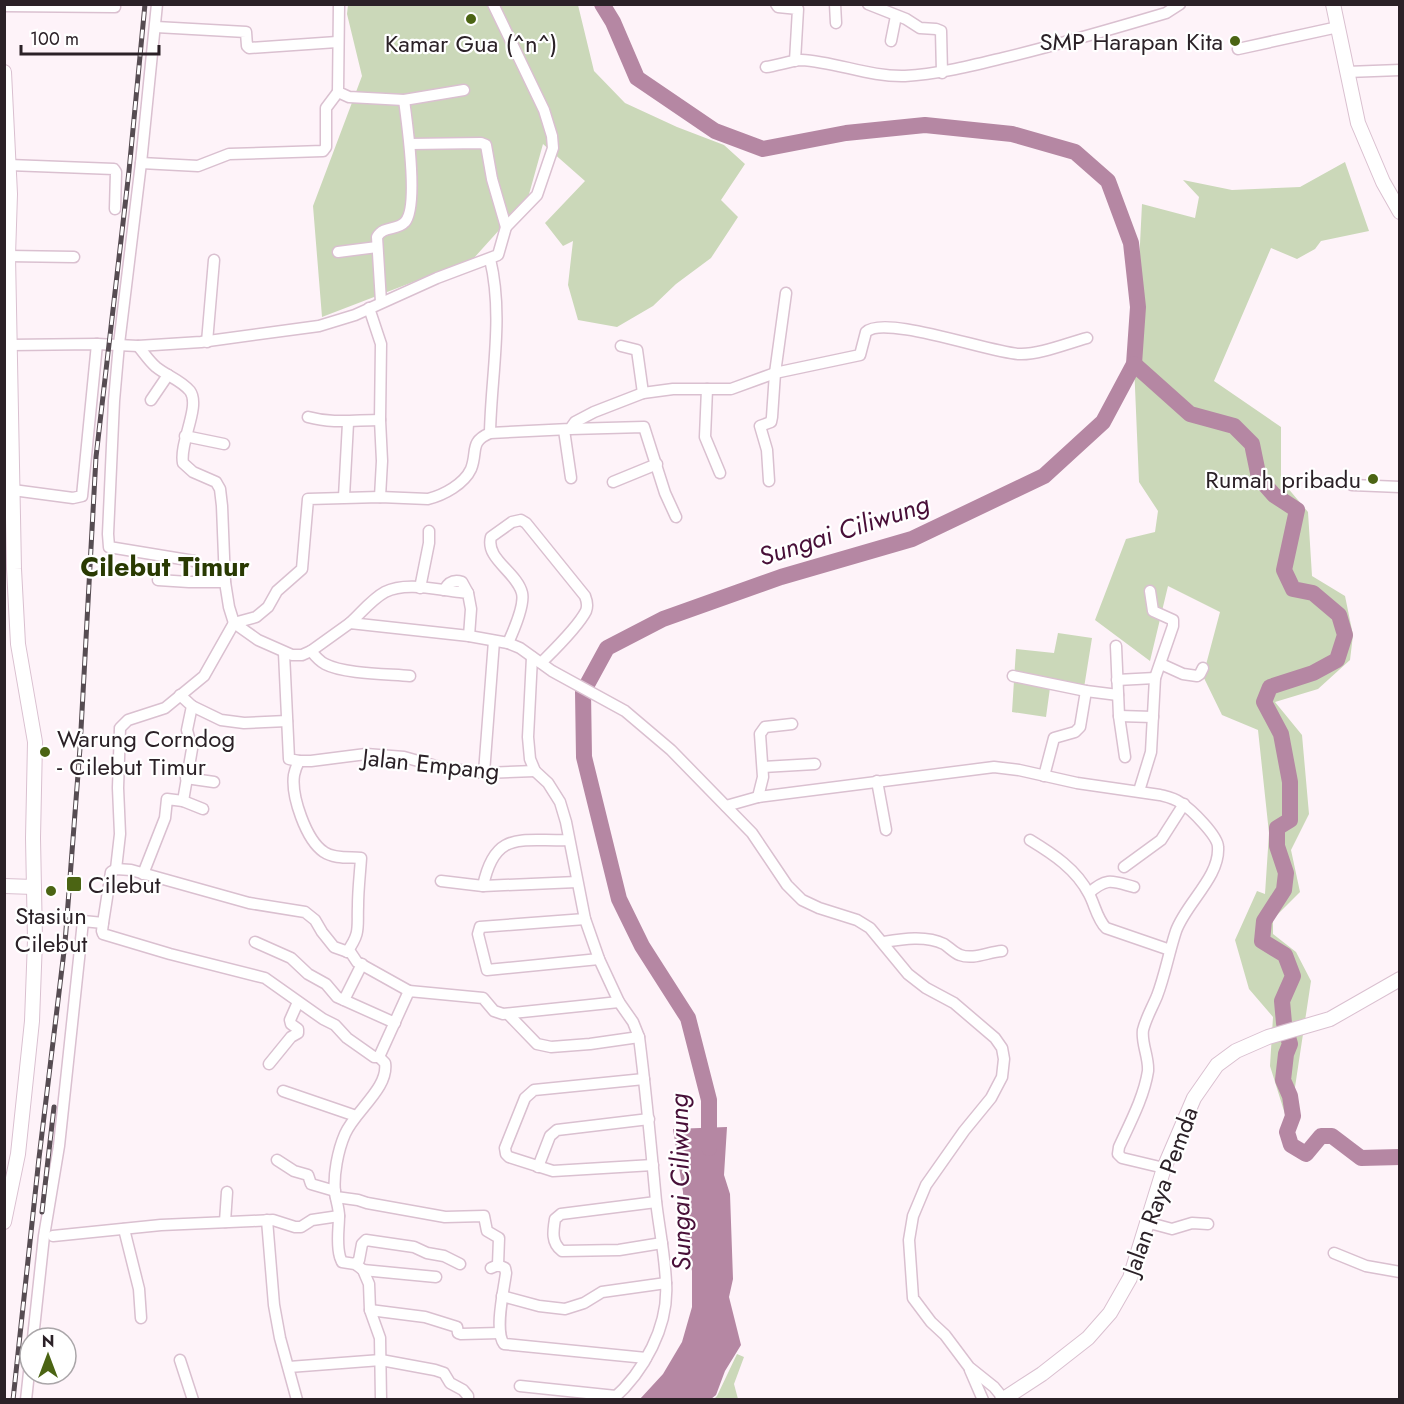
<svg xmlns="http://www.w3.org/2000/svg" width="1404" height="1404" viewBox="0 0 1404 1404" font-family="Jost,sans-serif">
<style>
.green{fill:#cbd8b9}
.water{fill:#b587a3}
.lines{fill:none;stroke-linecap:round;stroke-linejoin:round}
.stream{stroke:#b587a3;stroke-width:3}
.river{stroke:#b587a3;stroke-width:16}
.street-casing{stroke:#dac0d0;stroke-width:13}
.secondary-casing{stroke:#dac0d0;stroke-width:16}
.street{stroke:#fff;stroke-width:10}
.secondary{stroke:#fff;stroke-width:14}
.rail-casing{stroke:#564c52;stroke-width:5}
.rail{stroke:#fff;stroke-width:3;stroke-dasharray:9;stroke-linecap:butt}
.poi-dot{fill:#4b6413;stroke:#fff;stroke-width:2}
.labels{text-anchor:middle;dominant-baseline:central;stroke-width:4.5;stroke-linejoin:round;paint-order:stroke}
.poi-label{font-size:24px;fill:#2b2127;stroke:#fff;text-anchor:end}
.street-label{font-size:24px;fill:#2b2127;stroke:#fff}
.water-label{font-size:26px;font-style:italic;fill:#480f38;stroke:#fff}
.quarter-label{font-size:27px;font-weight:bold;fill:#293a02;stroke:#fff}
</style>
<rect width="100%" height="100%" fill="#fef3f9"/>
<g class="green">
<path d="M348,5H578L594,71L625,103L677,127L724,145L745,164L721,200L738,217L711,258L676,284L653,306L617,327L578,320L568,285L573,241L563,246L545,223L585,181L543,144L528,198L473,259L322,317L313,206L362,76L347,14Z"/>
<path d="M1345,162L1369,231L1321,241L1315,249L1297,259L1271,248L1214,381L1281,427V480L1308,512L1312,576L1345,596L1353,635L1350,660L1318,689L1275,702L1302,735L1309,814L1291,850L1300,892L1273,919V934L1296,952L1311,981L1289,1127L1270,1066L1273,1017L1249,989L1235,940L1257,891L1265,894L1269,833L1258,730L1222,715L1203,676L1220,612L1168,586L1150,661L1095,620L1126,539L1155,532L1158,511L1139,482L1134,364L1142,204L1195,218L1199,197L1183,180L1232,190L1300,187Z"/>
<path d="M1058,633L1092,638L1083,694L1050,688L1046,717L1012,712L1016,649L1054,653Z"/>
<path d="M737,1354L744,1357L734,1384L738,1399H714L717,1396Z"/>
</g>
<path class="water" d="M727,1127L724,1175L730,1194L733,1279L729,1297L741,1345L725,1371L716,1395L711,1399H640L663,1374L682,1342L692,1307V1271L685,1235L683,1192L673,1129Z"/>
<g class="lines">
<path class="stream" d="M4,702V721"/>
<g class="river">
<path d="M602,4L613,22L637,78L715,131L763,149L846,133L925,125L1012,134L1075,152L1108,181L1131,243L1138,307L1134,364L1103,422L1044,476L912,539L781,577L663,619L607,648L583,692L584,757L619,899L642,946L688,1018L709,1100V1148"/>
<path d="M1134,364L1190,414L1234,426L1252,444L1259,478L1274,495L1297,510L1284,570L1293,589L1313,593L1339,615L1345,635L1337,660L1313,673L1270,687L1264,702L1281,734L1290,782V820L1277,828V846L1286,873L1284,890L1264,921L1262,941L1285,955L1293,976L1282,1001L1284,1023L1290,1044L1286,1054L1283,1080L1290,1096L1293,1116L1287,1132L1291,1145L1306,1154L1321,1136H1332L1361,1158L1400,1157"/>
</g>
<defs>
<g id="street">
<path d="M157,4L141,163L119,344L114,401L108,534L109,547L194,561"/>
<path d="M339,4L338,92L349,97L404,100L464,90"/>
<path d="M776,4L778,7L798,9L795,61"/>
<path d="M835,4L836,23"/>
<path d="M868,4L906,19L920,28L936,29L941,31L942,73"/>
<path d="M4,6L115,7"/>
<path d="M156,27L246,32L247,46L249,48L337,42"/>
<path d="M891,41L896,16"/>
<path d="M1238,49L1338,27"/>
<path d="M766,67C775,66 794,60 801,60C837,62 869,77 905,76C939,74 970,66 1003,58C1058,45 1112,29 1166,13L1180,4"/>
<path d="M1347,72L1400,70"/>
<path d="M410,144L481,143L486,145L492,179L506,227"/>
<path d="M141,163L198,166L229,154L323,151L326,147V108L338,92"/>
<path d="M9,165L114,169L116,172L115,209"/>
<path d="M338,252L377,247"/>
<path d="M8,256L74,257"/>
<path d="M381,302L377,237C384,225 397,231 405,222C419,207 407,122 404,100"/>
<path d="M369,308L381,344L380,420L382,461L380,497"/>
<path d="M207,342L214,260"/>
<path d="M9,345L97,344L138,346L201,342L319,326L355,315L437,278L498,255L506,227L537,195L553,148L552,136L544,110L493,4"/>
<path d="M138,346C144,353 149,361 156,367C167,376 181,380 190,391C201,406 179,443 183,463L193,472L216,482L220,489L222,506L225,582L229,607L234,623L258,640L292,655H302L311,651L350,623L469,636L508,643L520,648L552,671L625,711L671,750L752,833L787,885L802,900L819,908L857,920L870,928L908,974L926,988L954,1003L995,1038L1002,1048L1004,1059L1002,1077L991,1098L964,1131L926,1185L913,1216L909,1240L913,1298L931,1322L945,1335L969,1367L994,1387L1003,1398"/>
<path d="M621,346L637,350L643,393"/>
<path d="M707,389L705,437L720,473"/>
<path d="M151,400L168,375"/>
<path d="M308,417C333,424 355,420 380,420"/>
<path d="M570,429L644,427L665,493L676,517"/>
<path d="M564,430L571,478"/>
<path d="M490,433C491,376 504,316 490,259"/>
<path d="M185,436L224,444"/>
<path d="M769,481L767,450L760,426L771,422L772,417L775,373L786,293"/>
<path d="M613,482L657,464"/>
<path d="M1352,485L1400,487"/>
<path d="M13,490L73,498L82,496L97,344"/>
<path d="M344,497L348,423"/>
<path d="M158,580L189,582H225"/>
<path d="M420,588L429,543V531"/>
<path d="M444,590C448,583 453,579 462,582L468,593"/>
<path d="M350,623C361,613 372,599 385,592C406,581 438,590 460,592L468,593L471,609L469,636"/>
<path d="M508,643C513,632 525,605 522,593C517,572 485,559 491,537L512,522L521,520L526,523L585,596C587,601 588,606 586,611C578,627 554,650 541,663"/>
<path d="M1116,646L1119,716L1125,757"/>
<path d="M311,651C315,656 319,661 325,664C344,674 388,674 410,676"/>
<path d="M284,653L289,759L299,761H311L366,754L404,757L443,768L484,773L535,771"/>
<path d="M532,657L528,737L530,759L535,771L548,783L560,802L566,822L585,919L599,959L619,1002L633,1022L639,1037C646,1092 651,1146 656,1201C659,1228 665,1255 666,1283C669,1326 644,1372 612,1400"/>
<path d="M1161,664L1183,674L1197,676L1200,674L1203,668"/>
<path d="M1013,676L1086,691L1118,695"/>
<path d="M1117,680L1155,678"/>
<path d="M180,695L192,706L187,730L192,749L183,801"/>
<path d="M192,706L221,720L244,723L287,721"/>
<path d="M1119,716L1153,717"/>
<path d="M299,761C297,765 295,770 294,775C291,796 306,840 324,852C334,859 350,857 361,858C360,874 358,890 358,906C357,928 361,932 347,952"/>
<path d="M763,767L815,764"/>
<path d="M484,773L494,641"/>
<path d="M1044,776L1054,738L1075,732L1080,727L1086,691"/>
<path d="M186,778L214,782"/>
<path d="M877,781L886,830"/>
<path d="M1139,791L1151,752L1155,678L1173,626V620L1153,611L1150,591"/>
<path d="M758,797L763,777L760,734L765,727L792,724"/>
<path d="M726,806L758,797L994,767L1019,770L1077,783L1160,795C1168,797 1174,798 1181,803C1191,809 1218,836 1218,847C1220,877 1186,903 1176,931C1169,952 1165,975 1157,996C1152,1008 1146,1018 1143,1030C1141,1043 1149,1057 1148,1071C1144,1097 1130,1123 1119,1147L1118,1154L1122,1158L1164,1168"/>
<path d="M1030,840C1053,854 1076,869 1089,894C1095,905 1097,919 1106,928L1170,950"/>
<path d="M1124,867L1161,840L1184,804"/>
<path d="M116,869L120,834L118,788L120,728L128,720L165,708L204,676L234,623L256,617L268,607L277,591L302,569L308,499L380,497L428,499C444,495 464,484 471,469C478,451 469,442 490,433L570,429L575,422L594,412L643,393L673,389H731L775,373L860,355L866,332C884,314 991,353 1019,354C1039,355 1068,343 1087,338"/>
<path d="M143,874L165,818L167,799L183,801L203,809"/>
<path d="M441,881L483,886L577,882"/>
<path d="M483,886C495,829 521,842 569,840"/>
<path d="M1089,893C1107,877 1112,881 1134,887"/>
<path d="M585,919L480,927L478,934L487,970L599,959"/>
<path d="M103,923L111,872L116,869L131,870L249,903L305,912L315,920L322,932L334,947L351,953L357,962L409,991"/>
<path d="M255,942L291,958L308,974L326,984L337,997L395,1023"/>
<path d="M883,942C902,939 926,935 944,944C949,947 954,953 960,955C973,960 988,952 1002,951"/>
<path d="M344,1000L362,964"/>
<path d="M508,1014L537,1044L551,1047L590,1044L639,1037"/>
<path d="M379,1057L385,1063C389,1088 355,1111 345,1134C338,1150 333,1175 335,1193C336,1200 339,1208 339,1216C339,1229 336,1243 340,1257L342,1262L355,1264L358,1266L363,1270L369,1284L370,1310L380,1338L381,1400"/>
<path d="M269,1064L291,1037L298,1033V1029L291,1024L290,1020L298,1002"/>
<path d="M644,1079L534,1090L525,1098L505,1148L506,1154L509,1157L553,1171L653,1165"/>
<path d="M283,1091L356,1116"/>
<path d="M277,1160L294,1171L308,1175L311,1184L335,1191"/>
<path d="M538,1167L550,1136L557,1130L649,1119"/>
<path d="M336,1197L358,1200L367,1203L445,1217L484,1216L487,1231L499,1238L498,1265"/>
<path d="M656,1202L561,1214L555,1219C553,1231 551,1243 562,1251L619,1250L662,1243"/>
<path d="M267,1220L274,1305L280,1338L297,1400"/>
<path d="M225,1222L227,1192"/>
<path d="M1146,1222L1172,1229L1192,1223L1208,1224"/>
<path d="M124,1229L139,1289L141,1318"/>
<path d="M53,1236L161,1225L252,1221L273,1220L295,1227H301L312,1220L339,1216"/>
<path d="M1334,1253L1366,1266L1400,1272"/>
<path d="M355,1264L359,1260L362,1244L366,1240L414,1247L427,1253L444,1256L460,1264"/>
<path d="M491,1268L498,1265L505,1268L506,1273C504,1289 494,1331 504,1344L646,1358"/>
<path d="M363,1270L436,1277"/>
<path d="M502,1296L539,1306L565,1309L584,1303L602,1292L666,1283"/>
<path d="M370,1310L425,1317L457,1327L458,1333L461,1334L500,1333"/>
<path d="M33,1338L44,1236L59,1146L83,921L103,923L102,931L103,934L170,954L265,978L323,1019L335,1025L347,1038L374,1057H379L409,991L483,998L494,1011L503,1014L619,1002"/>
<path d="M180,1360L193,1400"/>
<path d="M289,1367L381,1360L435,1370L444,1373L450,1383L463,1390L468,1396V1400"/>
<path d="M970,1370L983,1400"/>
<path d="M520,1386L616,1396"/>
<path d="M26,1400L30,1363"/>
</g>
<g id="secondary">
<path d="M1333,4L1358,123L1383,182L1400,212"/>
<path d="M4,72L10,194L8,256L14,569L18,644L35,742L33,838L35,940L32,1021L18,1154L4,1222"/>
<path d="M4,886L34,887"/>
<path d="M1002,1400L1042,1374L1088,1338L1110,1313L1130,1278L1164,1168L1194,1098L1217,1065L1236,1051L1268,1037L1330,1019L1400,979"/>
</g>
</defs>
<use href="#street" class="street-casing"/>
<use href="#secondary" class="secondary-casing"/>
<use href="#street" class="street"/>
<use href="#secondary" class="secondary"/>
<defs>
<g id="rail">
<path d="M42,1212L54,1107"/>
<path d="M13,1400L39,1158L65,943L80,748L96,457L129,171L145,4"/>
</g>
</defs>
<use href="#rail" class="rail-casing"/>
<use href="#rail" class="rail"/>
</g>
<g class="poi-dot">
<circle cx="471" cy="19" r="6"/>
<circle cx="1235" cy="41" r="6"/>
<circle cx="1373" cy="479" r="6"/>
<circle cx="45" cy="752" r="6"/>
<rect x="66" y="876" width="16" height="16" rx="3"/>
<circle cx="51" cy="891" r="6"/>
</g>
<g class="labels">
<g class="poi-label">
<text x="1223" y="41">SMP Harapan Kita</text>
<text x="471" y="43" text-anchor="middle">Kamar Gua (^n^)</text>
<text x="1361" y="479">Rumah pribadu</text>
<text x="57" y="738" text-anchor="start">Warung Corndog<tspan x="57" dy="28">- Cilebut Timur</tspan></text>
<text x="88" y="884" text-anchor="start">Cilebut</text>
<text x="51" y="915" text-anchor="middle">Stasiun<tspan x="51" dy="28">Cilebut</tspan></text>
</g>
<g class="street-label">
<text transform="translate(431 764) rotate(6)">Jalan Empang</text>
<text transform="translate(1160 1191) rotate(-70)">Jalan Raya Pemda</text>
</g>
<g class="water-label">
<text transform="translate(844 530) rotate(-18)">Sungai Ciliwung</text>
<text transform="translate(680 1182) rotate(-91)">Sungai Ciliwung</text>
</g>
<g class="quarter-label">
<text x="165" y="566">Cilebut Timur</text>
</g>
</g>
<rect width="1404" height="1404" fill="none" stroke="#2b2127" stroke-width="12"/>
<g transform="translate(48 1356)"><circle r="28" fill="#ffffff" stroke="#aaa6a9" stroke-width="1.5"/>
<path d="M0-4.5L10 22L0 15L-10 22Z" fill="#4b6413"/>
<text y="-9" font-size="16" font-weight="bold" text-anchor="middle" fill="#2b2127">N</text>
</g>
<path d="M21 45v9h138v-9" fill="none" stroke="#2b2127" stroke-width="3"/>
<text x="30" y="45" font-size="18" fill="#2b2127" stroke="#ffffff" stroke-width="4.5" paint-order="stroke">100 m</text>
</svg>
